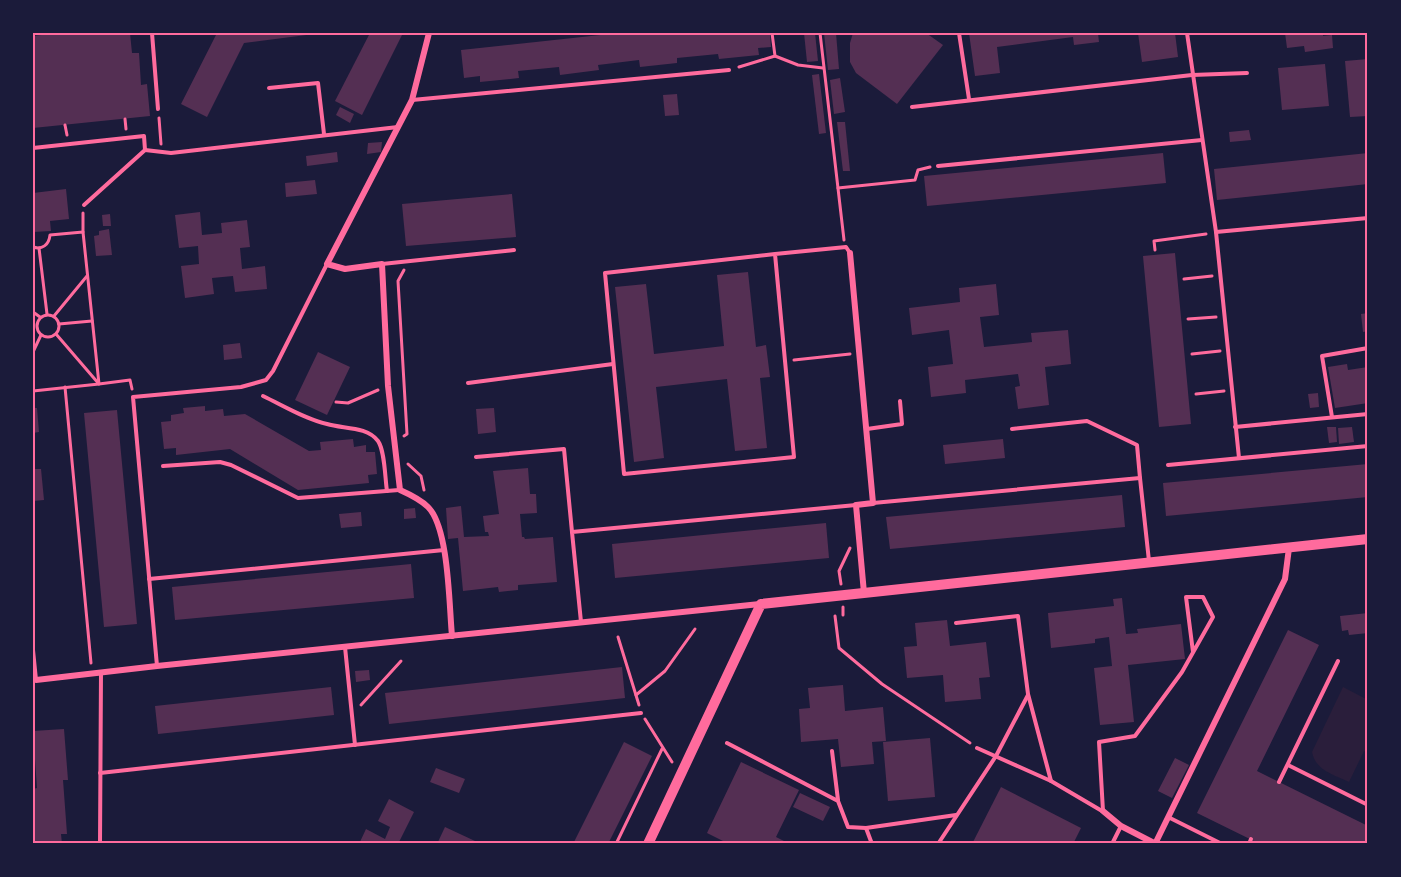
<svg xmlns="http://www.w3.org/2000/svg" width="1401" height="877" viewBox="0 0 1401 877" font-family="Raleway,sans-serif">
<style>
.green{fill:#2a1e3b}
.building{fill:#542f53}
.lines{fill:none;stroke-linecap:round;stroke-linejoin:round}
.path{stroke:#ff6b9d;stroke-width:3}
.service{stroke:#ff6b9d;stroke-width:4}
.minor{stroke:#ff6b9d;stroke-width:6}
.tertiary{stroke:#ff6b9d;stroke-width:10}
.neatline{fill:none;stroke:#ff6b9d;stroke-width:2}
</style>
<rect width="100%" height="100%" fill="#1b1b3a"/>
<path class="green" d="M1343,687L1368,700V753L1364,751L1349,782C1333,774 1316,771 1312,752Z"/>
<g class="building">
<path d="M58,33H130L132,53H139L141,85L147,84L150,116L33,128V36Z"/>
<path d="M217,33H314V34L244,43L207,117L181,104Z"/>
<path d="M370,33H403L362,115L335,101Z"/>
<path d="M619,33H770L771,47L758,48L759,55L719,59L718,54L677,58V63L640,67L639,60L598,65L599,70L560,75L559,67L518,71L519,78L480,82V76L464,78L461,50Z"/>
<path d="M804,33H815L818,61L807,62Z"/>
<path d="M824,33H836L839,69L828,70Z"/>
<path d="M853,33H926L943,45L897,104L856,73L850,62V43Z"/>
<path d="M969,33H1098L1099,42L1074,45L1073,37L997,47L1000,73L975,76Z"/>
<path d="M1138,33H1175L1178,57L1142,62Z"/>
<path d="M1285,33H1323V36L1332,35L1333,48L1305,52L1304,46L1287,48Z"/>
<path d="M1368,59V116L1350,117L1345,61Z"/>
<path d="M1325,64L1329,106L1282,110L1278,68Z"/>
<path d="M819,74L826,133L819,134L812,75Z"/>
<path d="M840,78L845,112L834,114L830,80Z"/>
<path d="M677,94L679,115L665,116L663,95Z"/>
<path d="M340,107L354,114L350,123L336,115Z"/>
<path d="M837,122H845L850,171H843Z"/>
<path d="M1249,130L1251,140L1230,142L1229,132Z"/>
<path d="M382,142L381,152L367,154L368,143Z"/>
<path d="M337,152L338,162L307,166L306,156Z"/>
<path d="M1163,153L1166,183L927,206L924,176Z"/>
<path d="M1368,153V184L1217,200L1214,169Z"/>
<path d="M315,180L317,194L286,197L285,183Z"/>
<path d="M66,189L69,219L50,221L51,231L33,232V193Z"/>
<path d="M512,194L516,237L406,246L402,204Z"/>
<path d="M200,212L202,235L222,233L221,223L247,220L250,247L240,248L242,269L265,266L267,289L235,292L233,276L212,278L214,294L185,298L181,266L199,264L198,246L179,248L175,215Z"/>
<path d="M110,214L111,226H103L102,215Z"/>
<path d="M109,229L112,255L96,256L94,236L99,235V231Z"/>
<path d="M1175,253L1191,424L1159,427L1143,256Z"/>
<path d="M748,272L756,347L766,345L770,377L760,378L767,448L735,451L727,379L656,387L664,458L634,462L615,287L646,284L654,354L724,346L717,275Z"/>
<path d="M996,284L999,315L980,317L984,347L1032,342L1031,333L1068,330L1071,364L1045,367L1049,405L1018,409L1015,387L1020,386L1018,374L965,380L966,393L931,397L928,367L953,364L949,330L912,335L909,308L960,302L959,288Z"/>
<path d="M1368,313V331L1363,332L1361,314Z"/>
<path d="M240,343L242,358L224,360L223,345Z"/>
<path d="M318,352L350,367L327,415L295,400Z"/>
<path d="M1347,364L1348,370L1368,367V403L1335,408L1328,367Z"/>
<path d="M1318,393L1319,407L1310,408L1308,394Z"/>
<path d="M205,406V411L223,409L224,416L245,414L309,451L321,450L320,442L353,439L354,447L366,445V452H375L377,474L368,475L369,483L298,490L230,449L176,455V448L164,449L161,422L171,421V415L184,413L183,408Z"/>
<path d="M33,408H37L39,432L33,433Z"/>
<path d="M494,408L496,432L478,434L476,409Z"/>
<path d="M117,410L137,624L104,627L84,413Z"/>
<path d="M1327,427H1336L1337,442L1329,443Z"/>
<path d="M1352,427L1354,442L1339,444L1338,428Z"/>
<path d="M1003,439L1005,458L945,464L943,445Z"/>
<path d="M1368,464V497L1166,516L1163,483Z"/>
<path d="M528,468L530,494H536L537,513L520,514L522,537H524L525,539L553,537L557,582L518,585V590L499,592L498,587L463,591L458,538L448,539L446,508L461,506L464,537L489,536L488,532H485L483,516L499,514L493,471Z"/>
<path d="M33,469H41L44,500L33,501Z"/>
<path d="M1122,495L1125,527L890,549L886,517Z"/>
<path d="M415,508L416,518L404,519V509Z"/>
<path d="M361,512L362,526L341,528L339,514Z"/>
<path d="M826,523L829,558L615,578L612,544Z"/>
<path d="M411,564L414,598L175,620L172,587Z"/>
<path d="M1122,598L1126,634L1138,633L1137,629L1181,624L1185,659L1128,665L1134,722L1100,725L1094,668L1112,666L1109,637L1095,639V643L1051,648L1048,613L1114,606L1113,599Z"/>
<path d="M1368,613V633L1349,635L1348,630L1342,631L1340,616Z"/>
<path d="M947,620L950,646L986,642L990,677L979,678L981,699L945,702L943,675L907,678L904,647L917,646L915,623Z"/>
<path d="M1288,630L1319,645L1257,771L1368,826V844H1260L1197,813Z"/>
<path d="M622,667L625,698L389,724L385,693Z"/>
<path d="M369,670L370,680L356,682L355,671Z"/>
<path d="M843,685L845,711L883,707L886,741L872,742L874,764L841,767L838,739L801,742L799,709L810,708L808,688Z"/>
<path d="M331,687L334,715L158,734L155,706Z"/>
<path d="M64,729L68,780H63L67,834H61L62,844H33V789L37,788L33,731Z"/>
<path d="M930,738L935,797L888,801L883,742Z"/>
<path d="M624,742L652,756L608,844H573Z"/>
<path d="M1175,758L1189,765L1172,798L1158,791Z"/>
<path d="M741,762L799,790L776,837L790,844H729L707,833Z"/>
<path d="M436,768L465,779L459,793L430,782Z"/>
<path d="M1001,787L1081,828L1073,844H972Z"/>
<path d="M800,793L830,807L823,821L793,807Z"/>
<path d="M389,799L414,812L398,844H359L366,829L385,839L390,827L378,821Z"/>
<path d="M445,827L475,841L473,844H437Z"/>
</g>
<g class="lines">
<g class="path">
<path d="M820,33L844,240"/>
<path d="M775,56L798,65L823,68"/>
<path d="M739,67L775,56L772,33"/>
<path d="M159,118L161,144"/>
<path d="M125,119L126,129"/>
<path d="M65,125L67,135"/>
<path d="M838,188L915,180L918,170L930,167"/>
<path d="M83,232V213"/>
<path d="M33,247C42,250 49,245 50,235L83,232L99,384L33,391"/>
<path d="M39,248L47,314"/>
<path d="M1155,250L1154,241L1206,234"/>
<path d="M404,270L398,281L407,434L404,436"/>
<path d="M1184,279L1212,276"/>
<path d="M33,312L40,317"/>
<circle cx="48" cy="326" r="11"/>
<path d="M54,316L87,276"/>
<path d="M1188,319L1216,317"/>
<path d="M59,324L92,321"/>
<path d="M56,334L99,384L130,380L132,389"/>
<path d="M33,352L41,335"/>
<path d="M1192,354L1220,351"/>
<path d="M794,360L850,354"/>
<path d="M65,387L91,663"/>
<path d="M1196,394L1224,391"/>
<path d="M336,402L348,403L378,390"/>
<path d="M408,464L421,476L424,490"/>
<path d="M841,584L839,571L850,548"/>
<path d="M843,607V615"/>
<path d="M835,616L839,648L882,684L970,743"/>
<path d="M618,637L639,705"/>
<path d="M636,695L665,671L695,629"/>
<path d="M361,705L401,661"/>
<path d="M645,719L672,762"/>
<path d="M616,844L662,749"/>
</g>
<g class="service">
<path d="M152,33L158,109"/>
<path d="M959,33L969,99"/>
<path d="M1187,33L1216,232L1239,458"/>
<path d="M269,88L318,83L324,134"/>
<path d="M412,100L729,70"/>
<path d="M912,107L1192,75L1247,73"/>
<path d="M33,148L144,136L145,150L171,153L398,127"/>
<path d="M938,166L1202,140"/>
<path d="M84,205L145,150"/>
<path d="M1216,232L1368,218"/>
<path d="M775,254L605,273L624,474L794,457L775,254L846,247L850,253"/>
<path d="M382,264L514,250"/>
<path d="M468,383L613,364"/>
<path d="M263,396C284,406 305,419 327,424C343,429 367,426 378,441C385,451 385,479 387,491"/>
<path d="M1332,417L1322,356L1368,348"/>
<path d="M1235,427L1368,414"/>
<path d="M867,429L902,424L900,401"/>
<path d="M1012,429L1087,421L1137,445L1140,478"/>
<path d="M476,457L564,449L572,532"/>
<path d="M1168,465L1368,446"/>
<path d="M163,466L220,462L231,465L298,498L399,490"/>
<path d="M873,503L1140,478L1149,561"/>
<path d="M149,579L444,550"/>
<path d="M581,622L572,532L856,505"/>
<path d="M956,623L1018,616L1028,694L1051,781"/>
<path d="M345,647L355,745"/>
<path d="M33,650L36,680"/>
<path d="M157,666L133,397L241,387L266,380L273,371L327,264"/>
<path d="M727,743L838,801L848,827L866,828L956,815"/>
<path d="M977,748L1051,781L1102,811"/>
<path d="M832,751L838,800"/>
<path d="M1288,765L1368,805"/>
<path d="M100,773L641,713"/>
<path d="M1279,782L1338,661"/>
<path d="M1103,811L1099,742L1135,736L1182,672L1213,617L1203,597H1186L1193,652"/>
<path d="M1168,817L1222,844"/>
<path d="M866,828L872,844"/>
<path d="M100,844L101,672"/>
<path d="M938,844L996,756L1028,695"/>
<path d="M1112,844L1121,826"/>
<path d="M1249,844L1251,839"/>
</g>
<g class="minor">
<path d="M429,33L412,100L327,264L345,269L382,264L388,386L400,490C409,494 421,500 428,507C449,528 449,605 452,636"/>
<path d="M850,253L873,503L856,505L864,593"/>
<path d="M36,680L157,666L760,604"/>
<path d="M1103,811L1121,826L1156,844"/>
<path d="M1155,844L1285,579L1289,548"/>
</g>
<path class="tertiary" d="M648,844L761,604L1368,539"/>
</g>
<rect width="1401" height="877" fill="none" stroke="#1b1b3a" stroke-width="69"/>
<rect x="34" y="34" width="1332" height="808" class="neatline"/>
</svg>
